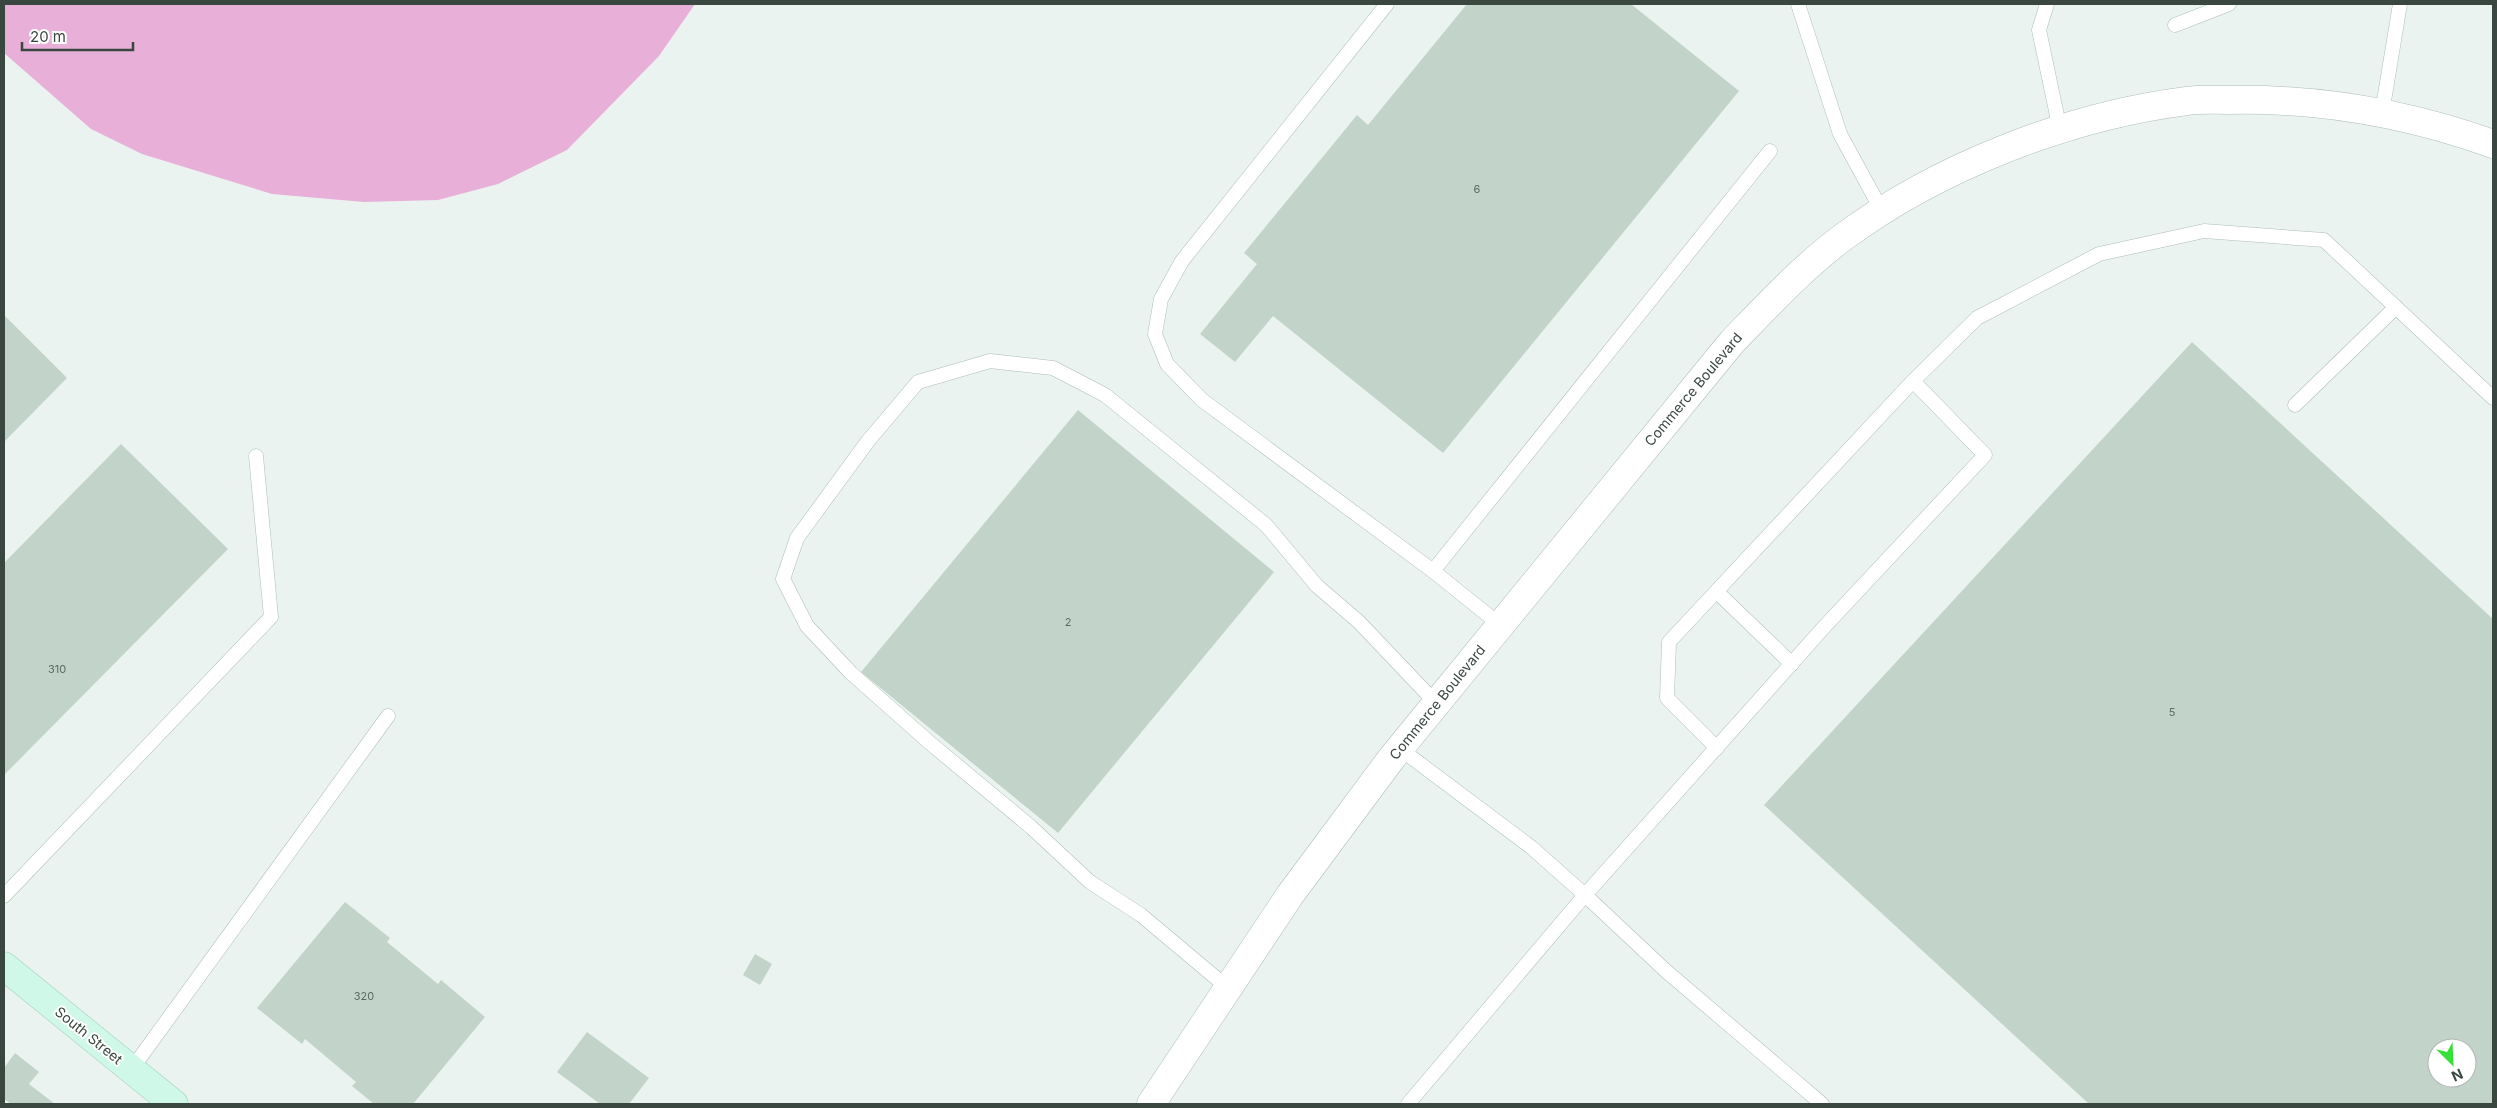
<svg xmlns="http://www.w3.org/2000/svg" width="2497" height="1108" viewBox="0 0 2497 1108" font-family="Inter,sans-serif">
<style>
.water{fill:#e8afd8}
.building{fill:#c2d4ca;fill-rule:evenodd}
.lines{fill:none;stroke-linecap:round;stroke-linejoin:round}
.lane-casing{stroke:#aebeb6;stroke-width:15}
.street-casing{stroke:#aebeb6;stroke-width:29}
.secondary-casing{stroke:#a0cdbb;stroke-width:29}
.lane{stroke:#fff;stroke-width:14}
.street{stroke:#fff;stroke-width:28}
.secondary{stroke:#d0f8e9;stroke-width:28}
.labels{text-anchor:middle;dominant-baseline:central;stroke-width:4;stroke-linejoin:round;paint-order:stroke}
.number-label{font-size:11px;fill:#5c6a62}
.street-label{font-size:14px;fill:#3a4740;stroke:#fff}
</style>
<rect width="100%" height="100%" fill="#ebf3f0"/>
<path class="water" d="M4,4H695L659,56L567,150L498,184L438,200L364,202L272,194L142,154L91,129L4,53Z"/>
<g class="building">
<path d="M1467,4H1631L1739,91L1443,453L1273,316L1235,362L1200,334L1257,264L1244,253L1357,115L1368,125Z"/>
<path d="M4,315L67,378L4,442Z"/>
<path d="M2192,342L2493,619V1104H2089L1764,805ZM2437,1048H2467V1078H2437Z"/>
<path d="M1078,410L1274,572L1058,833L861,672Z"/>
<path d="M121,444L228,549L4,775V563Z"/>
<path d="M345,902L390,938L387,942L438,984L441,980L485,1017L413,1104H374L352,1086L356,1082L305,1039L302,1044L257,1008Z"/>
<path d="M755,954L772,964L760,985L743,975Z"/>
<path d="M587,1032L649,1078L629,1104H600L557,1072Z"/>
<path d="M15,1053L39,1072L29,1084L55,1104H11L4,1099V1068Z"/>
</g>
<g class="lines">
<defs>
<g id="lane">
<path d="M1387,4L1182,261L1161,299L1155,334L1167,364L1202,400L1433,571L1499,624"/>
<path d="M1798,4L1840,134L1882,211"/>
<path d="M2047,4L2039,30L2060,130"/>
<path d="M2175,25L2229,4"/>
<path d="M2382,113L2400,4"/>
<path d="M2295,405L2396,307"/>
<path d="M1433,571L1770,151"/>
<path d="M1717,592L1792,664"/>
<path d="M1399,748L1531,847L1585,895L1825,626L1985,455L1913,381L1977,318L2099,254L2204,231L2324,240L2493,398"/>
<path d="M1717,748L1667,698L1669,642L1913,381"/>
<path d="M4,896L271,617L256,456"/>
<path d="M1228,988L1141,915L1090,882L1031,827L930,743L851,673L807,626L783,579L797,538L868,441L918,382L990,361L1053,368L1105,395L1266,525L1317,586L1359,622L1436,703"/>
<path d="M131,1070L388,716"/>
<path d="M1408,1104L1585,895L1666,971L1822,1104"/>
</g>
<path id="street" d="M1151,1104L1290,895L1391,759L1732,342C1767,306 1801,269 1842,238C1938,167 2068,116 2187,101C2201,99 2215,100 2229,100C2319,98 2409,114 2493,144"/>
<path id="secondary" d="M4,966L174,1104"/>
</defs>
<use href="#lane" class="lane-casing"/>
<use href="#street" class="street-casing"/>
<use href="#secondary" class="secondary-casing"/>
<use href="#lane" class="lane"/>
<use href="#street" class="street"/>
<use href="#secondary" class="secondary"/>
</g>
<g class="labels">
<g class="number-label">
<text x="1477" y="189">6</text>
<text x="1068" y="622">2</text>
<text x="57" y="669">310</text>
<text x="2172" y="712">5</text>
<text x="364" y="996">320</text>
</g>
<g class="street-label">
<text transform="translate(1693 389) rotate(-50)">Commerce Boulevard</text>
<text transform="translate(1437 702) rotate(-51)">Commerce Boulevard</text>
<text transform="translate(89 1035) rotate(39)">South Street</text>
</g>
</g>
<rect width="2497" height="1108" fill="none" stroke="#3a4740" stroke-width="10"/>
<g transform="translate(2452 1063) rotate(156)"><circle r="24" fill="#ffffff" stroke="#b0b5b3"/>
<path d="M0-4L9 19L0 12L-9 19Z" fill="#36e038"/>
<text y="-8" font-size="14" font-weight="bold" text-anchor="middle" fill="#3a4740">N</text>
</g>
<path d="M22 42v8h111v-8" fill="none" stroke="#3a4740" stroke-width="2.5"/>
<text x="30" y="42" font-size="15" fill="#3a4740" stroke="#ffffff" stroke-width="4" paint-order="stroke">20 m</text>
</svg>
